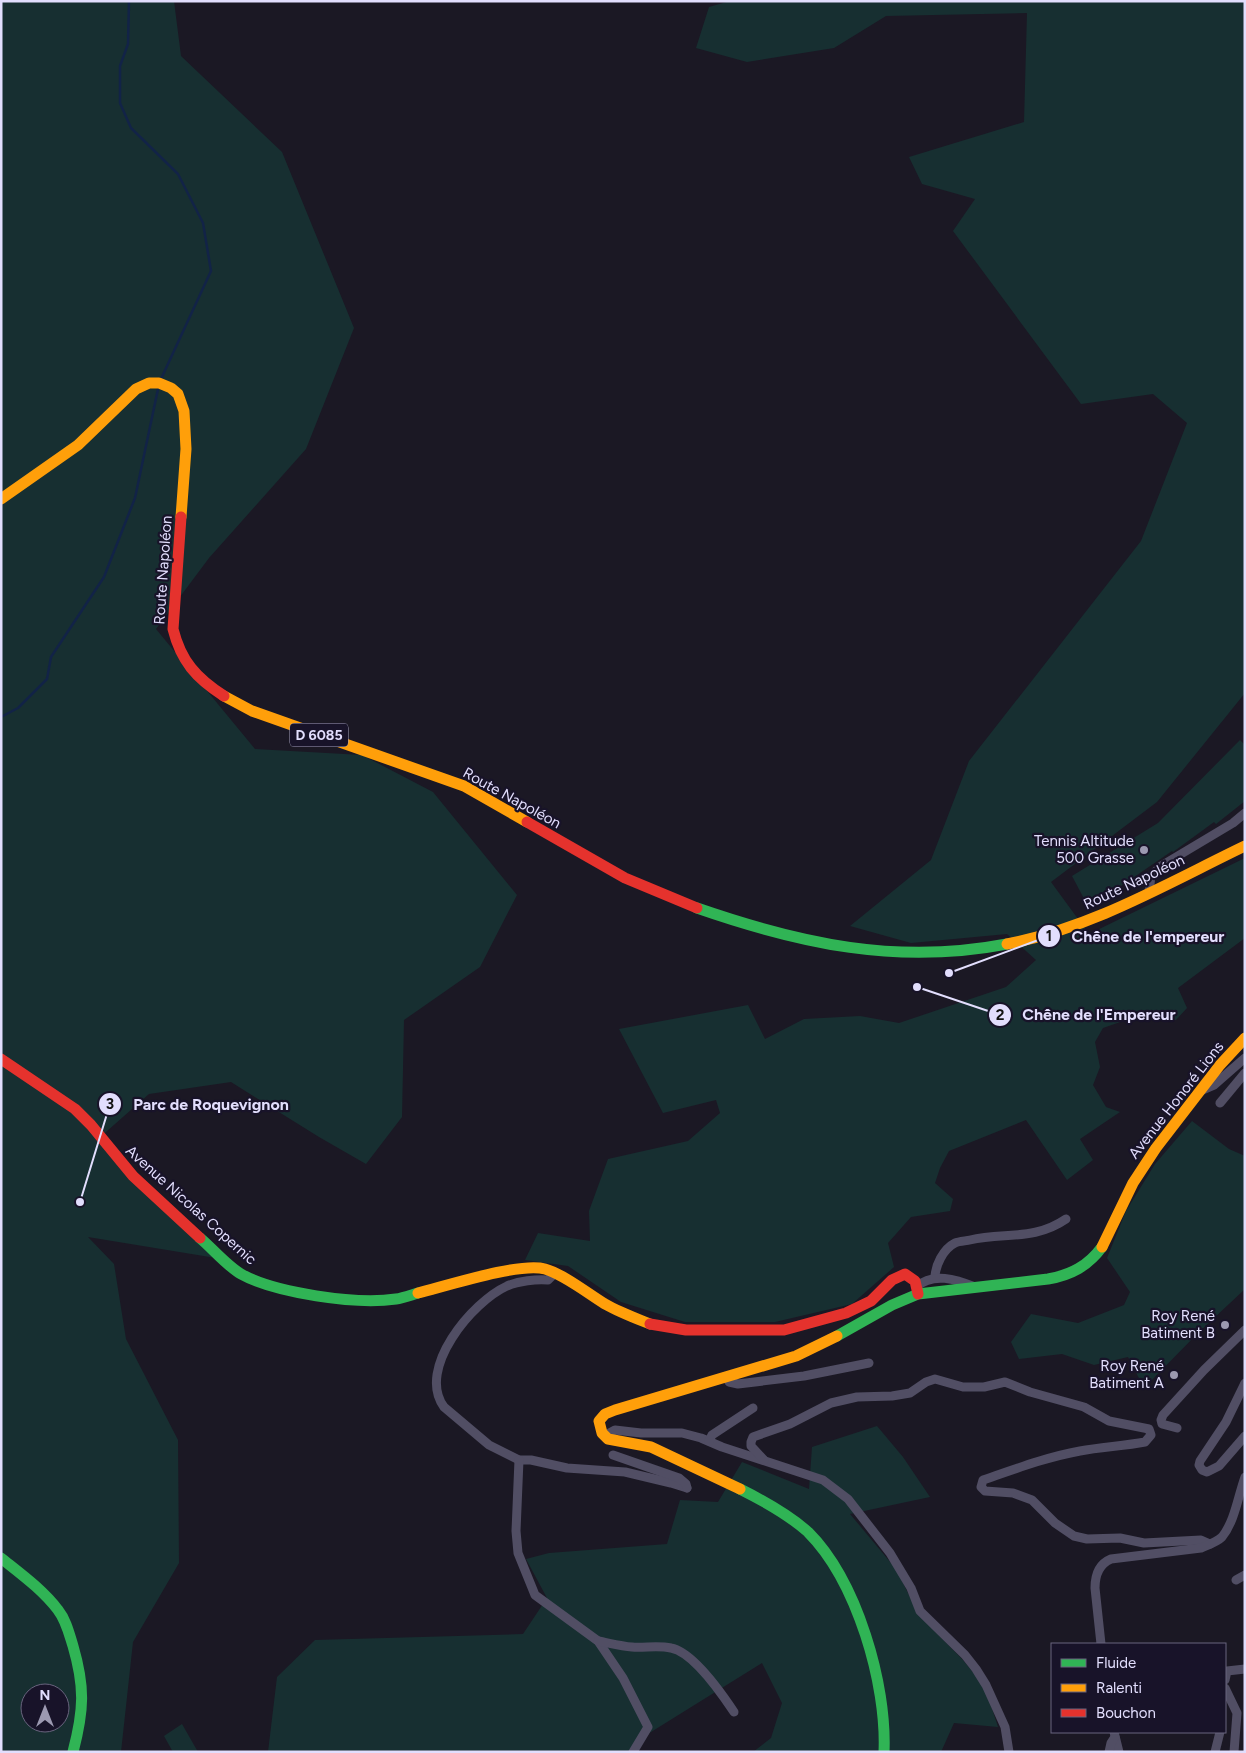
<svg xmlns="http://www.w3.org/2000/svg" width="1246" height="1753" viewBox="0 0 1246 1753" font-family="Figtree,sans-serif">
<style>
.green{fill:#172f31;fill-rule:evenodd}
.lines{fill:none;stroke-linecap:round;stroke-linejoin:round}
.stream{stroke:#122347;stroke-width:2.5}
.street{stroke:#514e64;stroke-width:9}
.fast{stroke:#30b455;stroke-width:11}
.slow{stroke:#ff9f0a;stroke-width:11}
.jam{stroke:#e5322d;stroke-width:11}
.poi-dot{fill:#9c99b1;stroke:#181329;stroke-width:2}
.labels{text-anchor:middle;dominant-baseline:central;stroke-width:4.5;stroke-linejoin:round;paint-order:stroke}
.shield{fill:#181329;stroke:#a5a1bd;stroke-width:1}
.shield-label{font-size:14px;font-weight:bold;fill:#e2defd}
.street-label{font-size:15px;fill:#e2defd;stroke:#181329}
.poi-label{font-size:15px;fill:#e2defd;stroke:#181329;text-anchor:end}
.leader{fill:none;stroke:#e2defd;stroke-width:2}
.callout-dot{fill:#e2defd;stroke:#181329;stroke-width:2}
.mark-label{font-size:15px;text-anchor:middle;font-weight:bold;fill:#111}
.callout-label{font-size:16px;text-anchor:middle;font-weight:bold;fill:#e2defd;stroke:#181329;stroke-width:4.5;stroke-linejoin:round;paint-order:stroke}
</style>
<rect width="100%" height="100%" fill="#1b1824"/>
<g class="green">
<path d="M1,1H174L181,56L282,152L354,328L306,449L209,558L156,629L255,749L362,755L433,792L517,895L480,967L404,1020L402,1117L366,1164L319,1137L231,1082L149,1094L98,1139L222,1259L88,1237L114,1264L126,1339L178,1440L179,1563L133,1642L121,1752H1ZM30,1693H60V1723H30Z"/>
<path d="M730,1H1245V693L1157,802L1051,882L1089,934L1245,858V938L1178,988L1187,1008L1176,1020H1126L1103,1028L1095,1042L1100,1067L1093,1085L1106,1107L1120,1112L1080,1139L1093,1160L1067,1180L1026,1120L949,1151L940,1168L935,1183L953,1199L950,1211L911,1217L888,1243L894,1267L852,1304L775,1322H685L621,1302L568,1266L525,1260L538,1233L590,1241L589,1211L608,1159L688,1141L720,1113L716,1100L663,1113L619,1029L748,1005L765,1039L804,1019L860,1016L899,1023L1006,987L1036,960L1007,934L911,943L850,926L931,860L969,761L1141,541L1187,423L1153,394L1081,404L953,231L975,199L922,184L909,157L1024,122L1027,13L886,16L834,48L747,62L696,48L709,7Z"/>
<path d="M1240,740L1245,745V801L1216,824L1214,822L1173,852L1172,851L1089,908L1072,876L1158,823Z"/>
<path d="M1192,1121L1229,1149L1245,1156V1289L1198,1333L1144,1388L1128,1357L1094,1365L1062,1354L1019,1359L1011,1342L1031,1314L1078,1323L1124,1305L1130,1292L1107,1258L1126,1211L1155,1164Z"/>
<path d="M877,1426L903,1457L930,1497L850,1514L896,1569L919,1615L963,1660L985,1687L998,1727L954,1723L941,1752H753L771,1738L782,1703L762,1663L643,1737L633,1752H268L277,1677L315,1640L523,1634L547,1598L526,1559L549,1553L667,1544L680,1500L718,1502L742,1462L809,1489L812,1447Z"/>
<path d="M182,1724L198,1752H173L164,1736Z"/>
</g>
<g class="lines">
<g class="stream">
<path d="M129,1L128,44L120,66V103L131,128L178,174L203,223L211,271L161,379"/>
<path d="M1,717L18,708L47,679L51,657L104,577L135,498L158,389"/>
</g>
<g class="street">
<path d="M1149,892L1151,876L1161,866L1233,823L1245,813"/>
<path d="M1200,1091L1214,1085L1245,1058"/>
<path d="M1220,1103L1245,1073"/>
<path d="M555,1273L548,1280C536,1279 519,1281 507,1286C472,1302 416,1369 444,1407L489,1445L519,1460H531L567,1468L625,1472L671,1483L687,1488"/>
<path d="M935,1278C935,1266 943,1249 955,1243C959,1241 966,1241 970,1240C1004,1232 1034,1241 1066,1219"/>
<path d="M916,1287C933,1272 956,1279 975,1287"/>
<path d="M727,1378L729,1382L738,1384L804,1376L869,1363"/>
<path d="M1245,1383L1226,1422L1200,1461L1199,1465L1202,1470L1207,1472L1219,1466L1245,1436"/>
<path d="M1177,1428L1162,1424L1161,1420L1163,1415L1204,1370L1245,1330"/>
<path d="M604,1436L615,1430L641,1433H682L701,1438L722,1447L823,1480L848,1499L890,1553L911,1588L920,1611L965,1655L976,1669L986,1685L1005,1727L1009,1752"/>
<path d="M709,1441L712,1435L753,1408"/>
<path d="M613,1455L679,1478L686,1484L687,1488"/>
<path d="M519,1460L516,1531L518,1553L535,1595L598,1641L623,1678L648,1727L633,1752"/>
<path d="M764,1460L751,1446V1442L753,1437L790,1424L831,1403L857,1397L892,1396L910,1393L926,1382L935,1379L963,1387H984L1005,1382L1030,1392L1084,1407L1109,1421L1149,1429L1151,1435L1145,1442C1124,1446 1101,1447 1080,1451C1047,1457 1015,1469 983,1480L981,1487L985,1491L1013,1493L1032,1500L1055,1523L1074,1536L1087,1539L1120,1538L1144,1543L1201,1540L1210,1544"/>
<path d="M1236,1580L1245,1575"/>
<path d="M598,1641C609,1643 621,1646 632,1647C645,1648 658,1645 671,1648C693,1652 722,1694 734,1712"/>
<path d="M1101,1644L1095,1588C1095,1575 1099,1564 1111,1559L1201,1548C1208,1545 1217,1542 1222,1537C1235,1521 1238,1496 1245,1477"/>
<path d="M1225,1680L1227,1671L1245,1669"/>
<path d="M1225,1688L1237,1713L1234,1752"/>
<path d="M1114,1732L1119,1752"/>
<path d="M1109,1752L1111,1743L1115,1737"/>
<path d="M1215,1752L1220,1732"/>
</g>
<g class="fast">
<path d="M697,908C801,944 897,965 1007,944"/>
<path d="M200,1238C212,1248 227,1266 241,1274C275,1293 356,1305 396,1299C403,1298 411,1295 418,1293"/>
<path d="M837,1336L892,1305L918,1294L1048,1279C1071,1275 1088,1266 1102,1247"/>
<path d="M740,1489C764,1501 788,1514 808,1532C857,1581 887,1684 884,1752"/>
<path d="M1,1558C21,1574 43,1590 58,1610C66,1620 69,1633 73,1646C85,1687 84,1710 73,1752"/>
</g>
<g class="slow">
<path d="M1,499L78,445L136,389L149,383H159L171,388L178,394L184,411L186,449L181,517"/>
<path d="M224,696L252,711L464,786L527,822"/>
<path d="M1007,944C1092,928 1168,883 1245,846"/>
<path d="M1102,1247L1133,1183L1156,1148L1220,1065L1245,1038"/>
<path d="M418,1293C446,1286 520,1262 545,1269C565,1275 587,1293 605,1304C619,1312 635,1318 650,1324"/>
<path d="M740,1489L651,1447L608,1439L602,1433L599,1421L605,1414L615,1410L796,1356L837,1336"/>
</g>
<g class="jam">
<path d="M181,517L173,629C181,661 196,678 224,696"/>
<path d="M527,822L625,878L697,908"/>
<path d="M1,1059L75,1109L91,1125L133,1176L200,1238"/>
<path d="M650,1324L686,1330H784L846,1313L871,1301L892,1280L905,1274L915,1281L918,1294"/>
</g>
</g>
<g class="poi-dot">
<circle cx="1144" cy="850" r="5"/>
<circle cx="1225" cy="1325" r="5"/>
<circle cx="1174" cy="1375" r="5"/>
</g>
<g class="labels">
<rect class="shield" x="290" y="723.5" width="58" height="23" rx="4"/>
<g class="shield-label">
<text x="319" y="735">D 6085</text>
</g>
<g class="street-label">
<text transform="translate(163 570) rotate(-86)">Route Napoléon</text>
<text transform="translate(512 798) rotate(29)">Route Napoléon</text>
<text transform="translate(1134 882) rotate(-25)">Route Napoléon</text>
<text transform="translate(1176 1100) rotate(-52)">Avenue Honoré Lions</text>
<text transform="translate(191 1205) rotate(42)">Avenue Nicolas Copernic</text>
</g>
<g class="poi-label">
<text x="1134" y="841">Tennis Altitude<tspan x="1134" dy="17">500 Grasse</tspan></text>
<text x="1215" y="1316">Roy René<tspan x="1215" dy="17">Batiment B</tspan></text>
<text x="1164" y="1366">Roy René<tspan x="1164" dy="17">Batiment A</tspan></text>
</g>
</g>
<path class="leader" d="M949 973L1049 936M917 987L1000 1015M80 1202L110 1104"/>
<g class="callout-dot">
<circle cx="949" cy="973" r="5"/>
<circle cx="917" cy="987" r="5"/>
<circle cx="80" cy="1202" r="5"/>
<circle cx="1049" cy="936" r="12"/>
<circle cx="1000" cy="1015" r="12"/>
<circle cx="110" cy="1104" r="12"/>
</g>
<g class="mark-label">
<text x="1049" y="941">1</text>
<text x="1000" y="1020">2</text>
<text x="110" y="1109">3</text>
</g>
<g class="callout-label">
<text x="1148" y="942">Chêne de l'empereur</text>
<text x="1099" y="1020">Chêne de l'Empereur</text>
<text x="211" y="1110">Parc de Roquevignon</text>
</g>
<rect width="1246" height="1753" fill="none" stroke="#e2defd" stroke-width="5"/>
<rect x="1051" y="1643" width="175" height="90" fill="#181329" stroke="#69647e"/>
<rect x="1061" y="1659" width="25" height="8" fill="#30b455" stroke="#69647e"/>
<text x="1096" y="1668" font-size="15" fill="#e2defd">Fluide</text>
<rect x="1061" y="1684" width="25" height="8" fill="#ff9f0a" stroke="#69647e"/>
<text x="1096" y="1693" font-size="15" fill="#e2defd">Ralenti</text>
<rect x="1061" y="1709" width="25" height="8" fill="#e5322d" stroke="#69647e"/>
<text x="1096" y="1718" font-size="15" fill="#e2defd">Bouchon</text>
<g transform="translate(45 1708)"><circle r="24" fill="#181329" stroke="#69647e"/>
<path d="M0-4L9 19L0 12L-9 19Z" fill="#9c99b1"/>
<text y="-8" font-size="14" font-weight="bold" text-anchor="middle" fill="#e2defd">N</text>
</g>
</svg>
